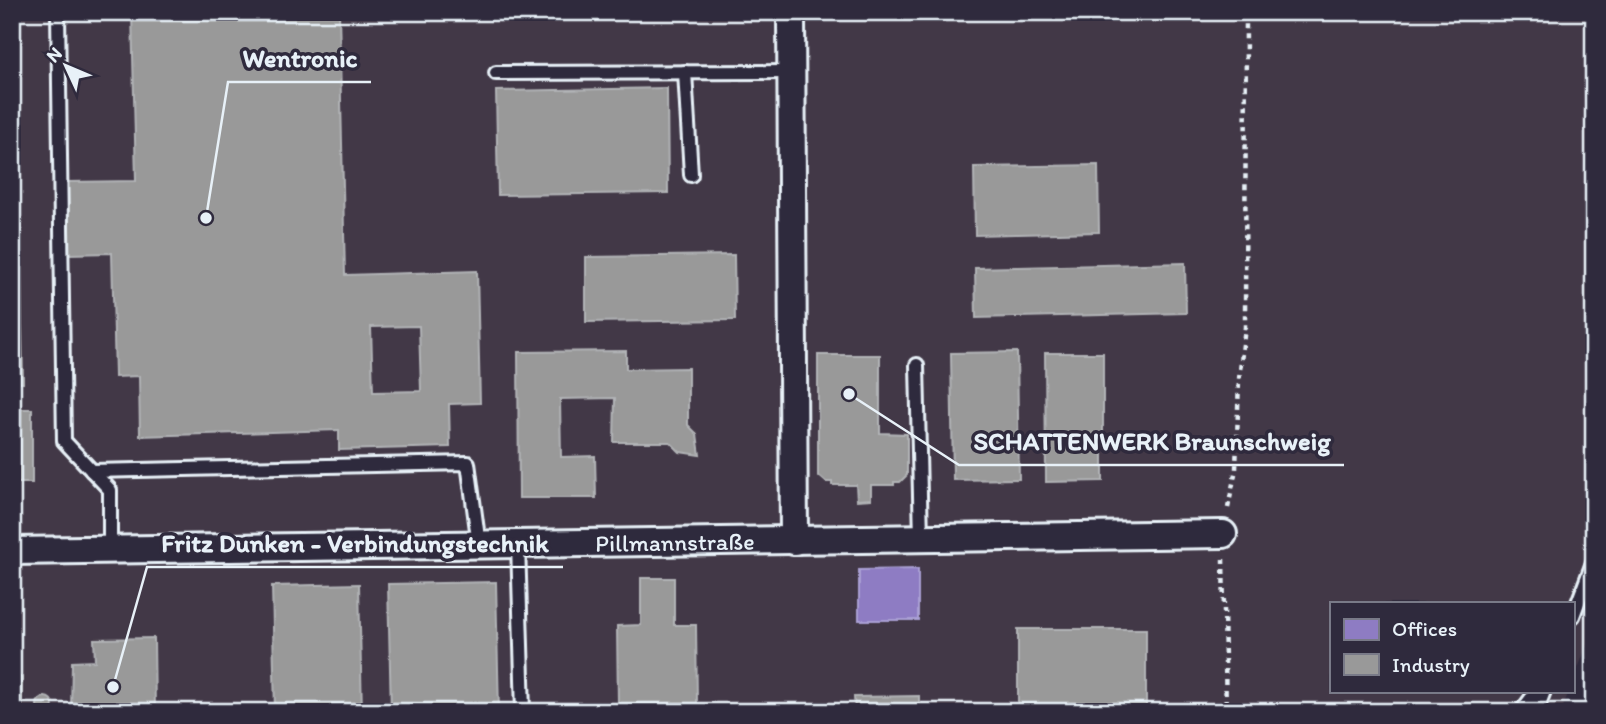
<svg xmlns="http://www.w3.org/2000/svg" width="1606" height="724" viewBox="0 0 1606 724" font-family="Itim,sans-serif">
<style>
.built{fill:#423846}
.offices{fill:#8e7cc3;stroke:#a99fd3;stroke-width:2}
.industry{fill:#999;stroke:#b1b3b6;stroke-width:2;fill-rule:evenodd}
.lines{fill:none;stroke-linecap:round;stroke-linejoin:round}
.service-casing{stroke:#e8f1f8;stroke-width:18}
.minor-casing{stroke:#e8f1f8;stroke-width:32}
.path{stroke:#e8f1f8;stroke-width:4.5;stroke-dasharray:5 5;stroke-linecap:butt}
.service{stroke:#2f2a3d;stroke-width:12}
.minor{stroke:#2f2a3d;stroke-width:26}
.labels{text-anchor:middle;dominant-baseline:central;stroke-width:7;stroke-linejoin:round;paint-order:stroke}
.street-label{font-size:24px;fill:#e8f1f8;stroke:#2f2a3d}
.leader{fill:none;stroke:#e8f1f8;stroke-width:2.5}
.callout-dot{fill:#e8f1f8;stroke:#2f2a3d;stroke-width:2.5}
.callout-label{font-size:26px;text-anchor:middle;font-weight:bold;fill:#e8f1f8;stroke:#2f2a3d;stroke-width:7;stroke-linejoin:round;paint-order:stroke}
</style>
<rect width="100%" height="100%" fill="#2f2a3d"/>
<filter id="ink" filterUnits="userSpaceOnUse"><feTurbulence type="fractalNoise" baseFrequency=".0143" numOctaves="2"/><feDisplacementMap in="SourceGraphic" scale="14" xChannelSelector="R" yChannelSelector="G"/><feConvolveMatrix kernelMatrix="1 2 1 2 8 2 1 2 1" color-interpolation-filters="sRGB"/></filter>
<g filter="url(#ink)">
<path class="built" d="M12,12H1594V628L1573,681V603H1331V691H1569L1561,712H12Z"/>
<path class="offices" d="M918,569V620H859V570Z"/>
<g class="industry">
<path d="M132,12H339L345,275L477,271L480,403L449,404L450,447L339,450V430L140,436L139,376L115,377L112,253L69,254L67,182L136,181ZM419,326L421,391L373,392L371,327Z"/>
<path d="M667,88L668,193L498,195L496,91Z"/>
<path d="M1098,165L1099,232L975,235L974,167Z"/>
<path d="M734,255L735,320L586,322V257Z"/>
<path d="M1185,263L1186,313L976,318L975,268Z"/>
<path d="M21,265L23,383H12V266Z"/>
<path d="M626,351V369L688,368V425L697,434L700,455L680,452L670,442H614L615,398L560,399L561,457L595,456L596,498H519L518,352Z"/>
<path d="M1017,352L1019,479L953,480L951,353Z"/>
<path d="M1045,353H1103V481L1046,482Z"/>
<path d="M818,355H880V433L907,434V475L900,482H894V485H871V499L857,500L856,485H832V482H826L818,475Z"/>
<rect x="12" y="409" width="20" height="74"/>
<path d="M641,578H674V625H696L697,703L618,704L617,626L641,625Z"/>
<path d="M496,582L499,712H391L388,584Z"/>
<path d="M359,584L362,712H275L272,586Z"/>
<rect x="1018" y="629" width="128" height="83"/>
<path d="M154,638L155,712H71L72,662L95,661L94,639Z"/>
<rect x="12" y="677" width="10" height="35"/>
<path d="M919,696V712H855L854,697Z"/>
<circle cx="45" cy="705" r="8"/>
</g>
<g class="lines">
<defs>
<g id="service">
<path d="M58,12L64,441L110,490V549"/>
<path d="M685,72L691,175"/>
<path d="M496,73L791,72"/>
<path d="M917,365L921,539"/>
<path d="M92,471L468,463L479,545"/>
<path d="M518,544L523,712"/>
<path d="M1573,616L1594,560"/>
<path d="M1521,712L1537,691"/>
<path d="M1536,712L1544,691"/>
</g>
<g id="minor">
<path d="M791,12L794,541"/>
<path id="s1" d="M12,551L1223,534"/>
</g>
</defs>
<use href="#service" class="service-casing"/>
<use href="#minor" class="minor-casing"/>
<g class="path">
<path d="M1228,508L1236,469L1239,379L1245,327L1246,12"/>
<path d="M1223,559L1226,712"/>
<path d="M1585,712L1594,690"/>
</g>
<use href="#service" class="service"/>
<use href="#minor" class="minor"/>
</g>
</g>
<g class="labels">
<g class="street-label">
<text stroke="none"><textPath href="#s1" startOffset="663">Pillmannstraße</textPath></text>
</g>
</g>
<path class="leader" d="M206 218L228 82H371M849 394L959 465H1344M113 687L147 567H563"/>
<g class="callout-dot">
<circle cx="206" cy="218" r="7"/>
<circle cx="849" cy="394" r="7"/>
<circle cx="113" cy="687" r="7"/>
</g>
<g class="callout-label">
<text x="300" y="67">Wentronic</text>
<text x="1152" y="450">SCHATTENWERK Braunschweig</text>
<text x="355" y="552">Fritz Dunken - Verbindungstechnik</text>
</g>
<rect width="1606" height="724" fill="none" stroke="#2f2a3d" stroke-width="42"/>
<rect x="21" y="21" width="1564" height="682" fill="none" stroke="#e8f1f8" stroke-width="2.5" filter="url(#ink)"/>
<rect x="1330" y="602" width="245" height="91" fill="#2f2a3d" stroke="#797a88" stroke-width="2"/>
<rect x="1344" y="619" width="35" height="21" fill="#8e7cc3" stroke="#797a88" stroke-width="2"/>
<text x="1392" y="636" font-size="21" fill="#e8f1f8">Offices</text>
<rect x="1344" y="654" width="35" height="21" fill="#999999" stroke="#797a88" stroke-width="2"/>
<text x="1392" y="672" font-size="21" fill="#e8f1f8">Industry</text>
<g transform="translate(66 66) rotate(314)" stroke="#2f2a3d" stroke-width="5" paint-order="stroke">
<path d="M0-5L12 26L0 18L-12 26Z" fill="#e8f1f8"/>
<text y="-10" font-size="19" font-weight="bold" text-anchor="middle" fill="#e8f1f8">N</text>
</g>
</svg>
